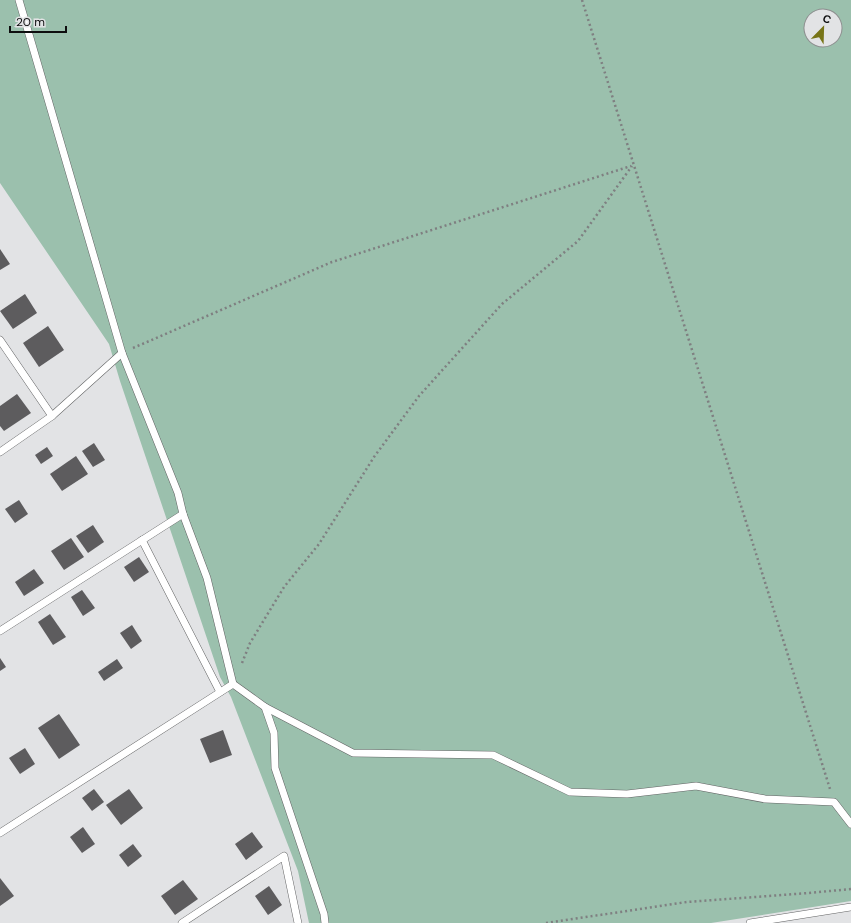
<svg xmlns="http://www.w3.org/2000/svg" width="851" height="923" viewBox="0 0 851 923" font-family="'DM Sans',sans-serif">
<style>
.forest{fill:#9bc0ad;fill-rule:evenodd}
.building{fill:#5d5c5e}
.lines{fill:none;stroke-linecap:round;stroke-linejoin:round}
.lane-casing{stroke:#626364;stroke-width:8}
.path{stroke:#7f7f81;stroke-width:2.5;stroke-dasharray:2 3;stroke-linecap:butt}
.lane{stroke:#fff;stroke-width:7}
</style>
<rect width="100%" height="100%" fill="#e2e3e5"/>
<path class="forest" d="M0,0H851V901L711,923H309L298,871L231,697L220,677L120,381L109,344L0,183ZM811,16H835V40H811Z"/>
<g class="building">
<path d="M0,249L10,264L0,270Z"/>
<path d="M25,294L37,313L13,329L0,311Z"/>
<path d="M48,326L64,350L39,367L23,343Z"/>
<path d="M17,394L31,413L4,431L0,426V406Z"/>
<path d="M94,443L105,460L93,467L82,451Z"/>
<path d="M47,447L53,456L41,464L35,455Z"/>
<path d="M76,456L88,474L62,491L50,474Z"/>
<path d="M19,500L28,514L15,523L5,509Z"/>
<path d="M93,525L104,542L88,553L76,536Z"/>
<path d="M71,538L84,557L64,570L51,551Z"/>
<path d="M139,557L149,572L134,582L124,567Z"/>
<path d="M34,569L44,583L24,596L15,582Z"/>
<path d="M82,590L95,608L83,616L71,597Z"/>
<path d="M50,614L66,637L53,645L38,622Z"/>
<path d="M132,625L142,641L131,649L120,633Z"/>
<path d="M0,658L6,667L0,671Z"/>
<path d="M117,659L123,668L104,681L98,672Z"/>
<path d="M59,714L80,745L59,759L38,728Z"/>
<path d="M223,730L232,755L210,763L200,739Z"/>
<path d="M25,748L35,764L20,774L9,758Z"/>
<path d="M94,789L104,802L92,811L82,798Z"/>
<path d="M129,789L143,808L121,825L106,805Z"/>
<path d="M83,827L95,844L82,853L70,837Z"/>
<path d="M252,832L263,847L246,860L235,844Z"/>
<path d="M133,844L142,856L128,867L119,855Z"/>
<path d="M0,878L14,896L0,906Z"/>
<path d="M183,880L198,899L175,915L161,896Z"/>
<path d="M269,886L282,905L268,915L255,896Z"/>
</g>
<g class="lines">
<defs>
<g id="lane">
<path d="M19,0L122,353L178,493L183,514L207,578L233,684L265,707L274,733L275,768L324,914L325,923"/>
<path d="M0,340L52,416"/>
<path d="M0,452L52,416L122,353"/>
<path d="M142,540L220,692"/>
<path d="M0,631L183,514"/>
<path d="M265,707L353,753L493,755L570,792L627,794L696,786L765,799L834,802L851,824"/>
<path d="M0,833L233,684"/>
<path d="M182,923L284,856L298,923"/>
<path d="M750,923L851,907"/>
</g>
</defs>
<use href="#lane" class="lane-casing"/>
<g class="path">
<path d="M582,0L830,789"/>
<path d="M133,348L332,262L631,166"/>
<path d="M242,663L250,643L284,587L319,544L374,457L419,396L502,304L578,241L632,166"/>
<path d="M546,923L687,902L809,893L851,889"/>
</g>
<use href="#lane" class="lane"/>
</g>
<g transform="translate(823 28) rotate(23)"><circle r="19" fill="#e2e3e5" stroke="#8d8e8f"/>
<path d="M0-3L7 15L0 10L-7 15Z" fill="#777417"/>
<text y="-6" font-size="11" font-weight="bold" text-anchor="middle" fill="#0e0e0f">С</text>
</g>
<path d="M10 26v6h56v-6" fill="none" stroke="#0e0e0f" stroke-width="2"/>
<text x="16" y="26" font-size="12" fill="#0e0e0f" stroke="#e2e3e5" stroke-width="3" paint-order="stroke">20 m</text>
</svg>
